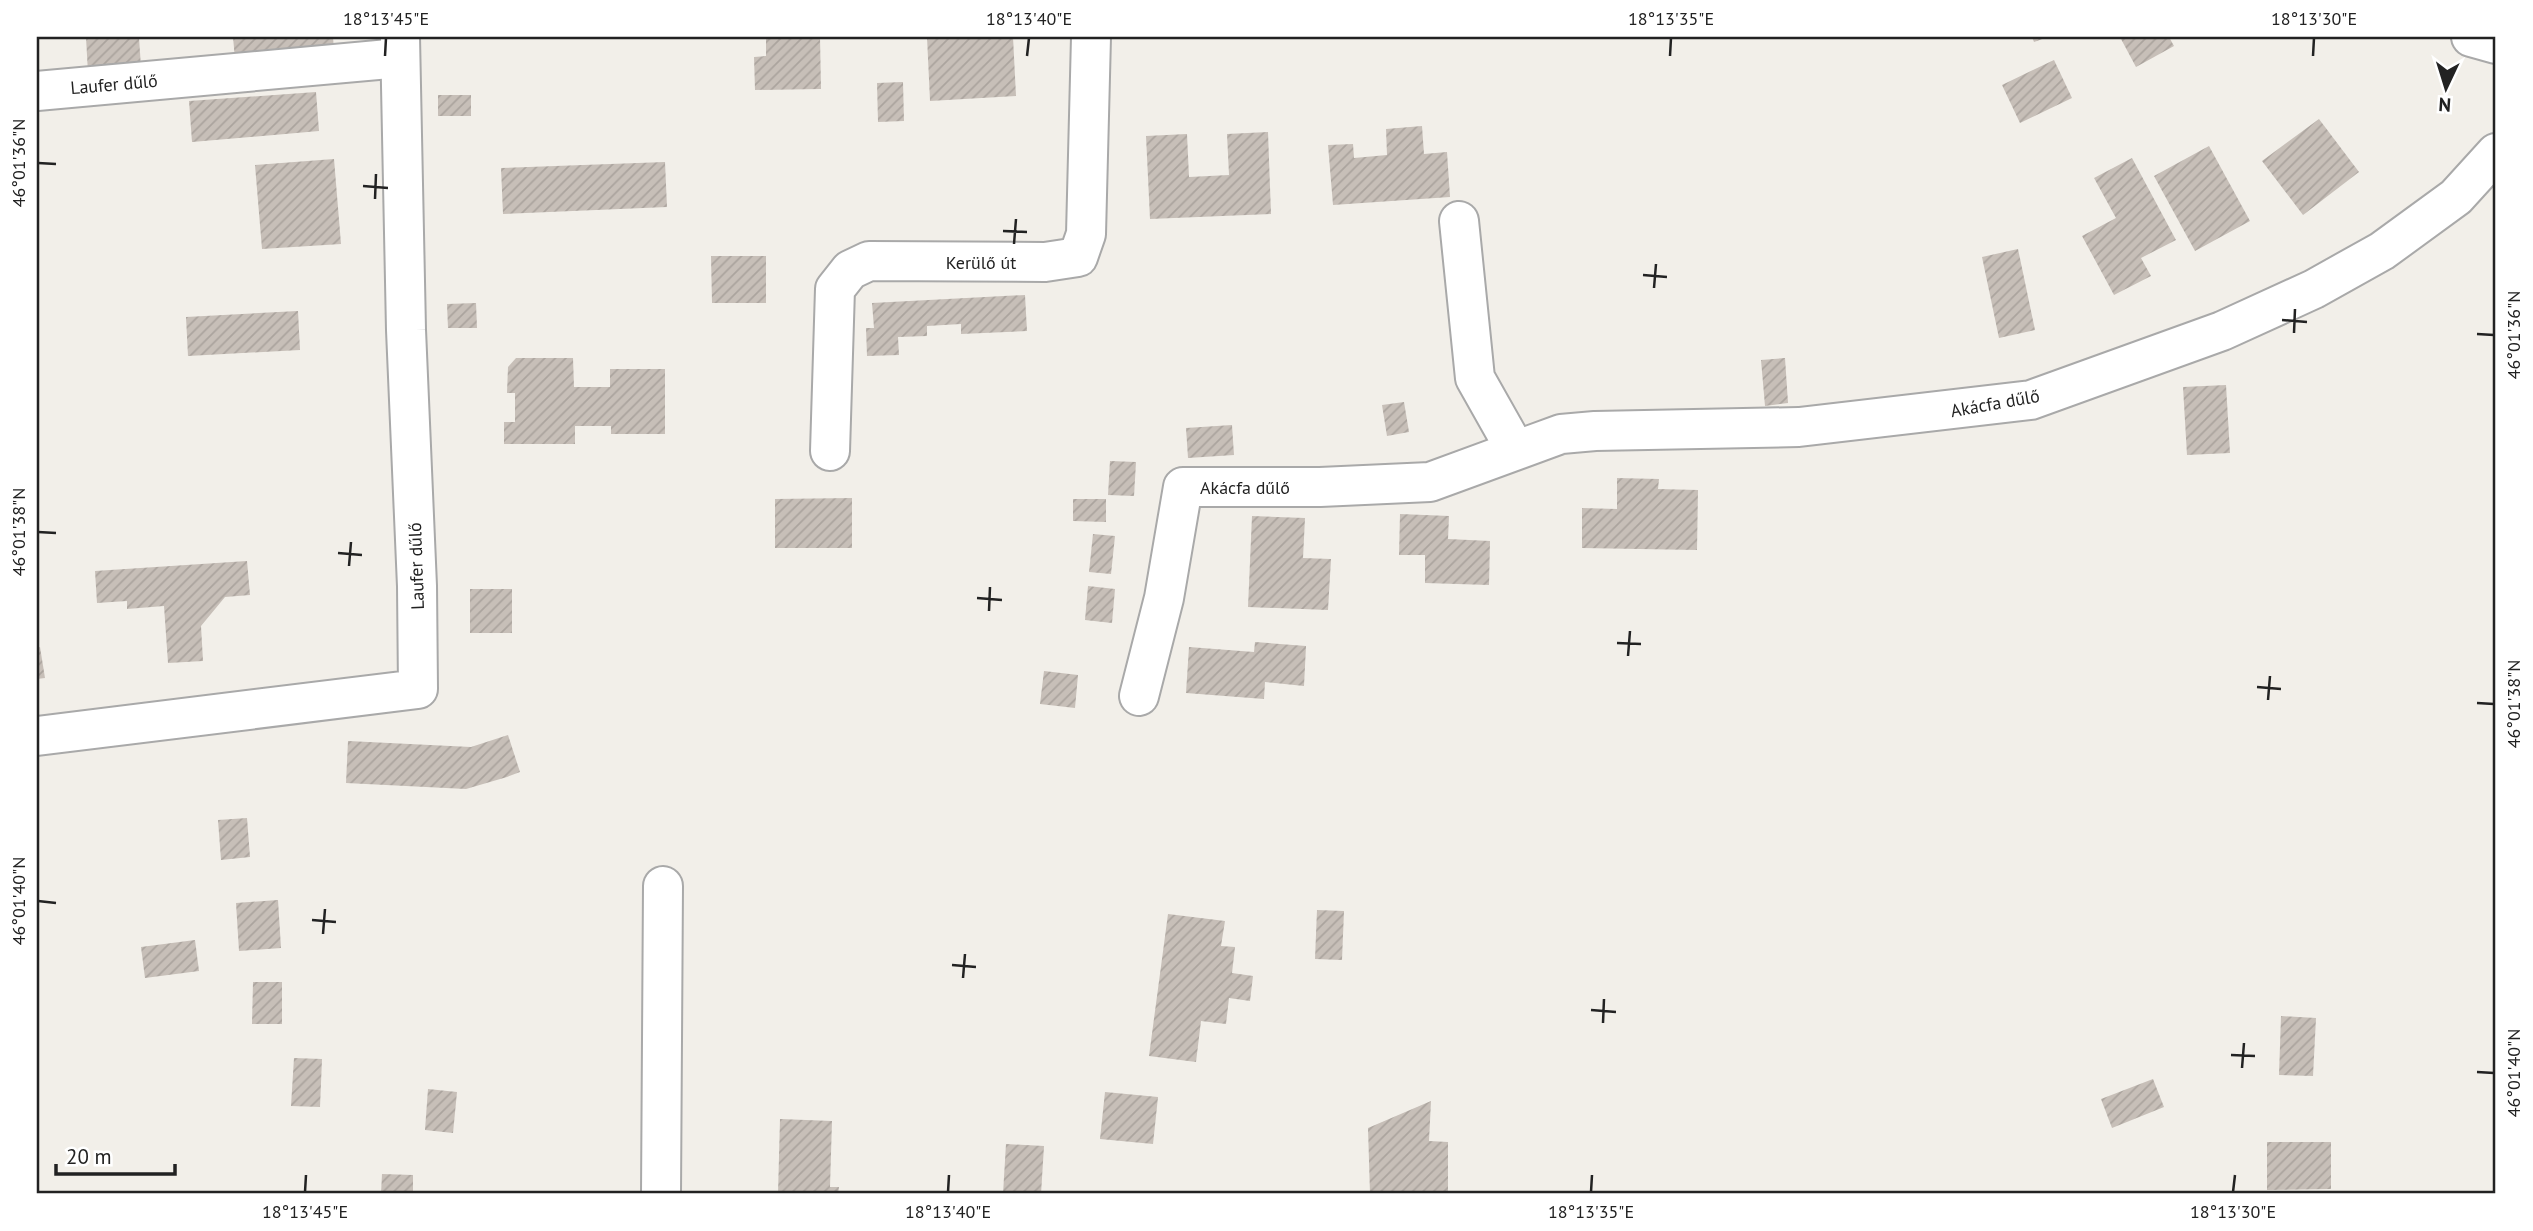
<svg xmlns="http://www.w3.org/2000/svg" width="2533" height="1231" viewBox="0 0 2533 1231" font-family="'PT Sans',sans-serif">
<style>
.building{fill:url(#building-hatch)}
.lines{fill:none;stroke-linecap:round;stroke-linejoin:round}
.minor-casing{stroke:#a9a9a9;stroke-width:42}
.minor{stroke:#fff;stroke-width:38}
.ticks{fill:none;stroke:#222;stroke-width:2.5}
.labels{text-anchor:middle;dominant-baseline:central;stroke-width:5;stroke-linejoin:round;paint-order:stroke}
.street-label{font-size:18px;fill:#222;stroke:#fff}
.neatline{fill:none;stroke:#222;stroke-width:2.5}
.ticks-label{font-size:18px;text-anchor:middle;fill:#222}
</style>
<defs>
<pattern id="building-hatch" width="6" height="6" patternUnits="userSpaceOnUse" patternTransform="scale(1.75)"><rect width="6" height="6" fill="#c7bfb8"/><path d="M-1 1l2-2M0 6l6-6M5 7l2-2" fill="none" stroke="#aba49e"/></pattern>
</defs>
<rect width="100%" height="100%" fill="#f2efe9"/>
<g class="building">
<path d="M86,37H139L141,68L88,73Z"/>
<path d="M233,37H333L334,50L235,59Z"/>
<path d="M766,37H820L821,89L755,90L754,57L766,56Z"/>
<path d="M927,37H1013L1016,96L930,101Z"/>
<path d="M2032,37H2048L2034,42Z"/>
<path d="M2125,37H2169L2174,46L2136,67L2121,39Z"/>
<path d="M2054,60L2072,98L2020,123L2002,85Z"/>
<path d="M903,82L904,121L878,122L877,83Z"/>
<path d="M316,92L319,131L192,142L189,101Z"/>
<rect x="438" y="95" width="33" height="21"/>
<path d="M2319,119L2359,172L2303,215L2262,161Z"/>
<path d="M1422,126L1424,154L1447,152L1450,197L1333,205L1328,145L1353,144L1354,158L1387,155L1386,129Z"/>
<path d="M1268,132L1271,214L1150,219L1146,136L1187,134L1189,177L1229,175L1227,134Z"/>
<path d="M2209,146L2250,221L2195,251L2154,176Z"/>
<path d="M2132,158L2176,240L2141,258L2151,276L2114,295L2082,236L2116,218L2094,178Z"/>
<path d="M334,159L341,244L262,249L255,165Z"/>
<path d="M665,162L667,207L503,214L501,168Z"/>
<path d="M2018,249L2035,330L1999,338L1982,257Z"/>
<path d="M711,256H766V303H712Z"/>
<path d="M1025,295L1027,331L961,334V324L927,326V336L898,337L899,355L867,356L866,328H874L872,303Z"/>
<path d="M476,303L477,328H448L447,304Z"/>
<path d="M298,311L300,350L188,356L186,317Z"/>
<path d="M516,358H573L574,387H610V369H665V434H611V426H575V444H504V422H515V393H507L508,367Z"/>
<path d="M1785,358L1788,403L1765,406L1761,360Z"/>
<path d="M2226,385L2230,453L2187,455L2183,387Z"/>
<path d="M1404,402L1409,432L1387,436L1382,405Z"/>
<path d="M1232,425L1234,455L1188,458L1186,428Z"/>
<path d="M1110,461L1136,462L1134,496L1108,495Z"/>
<path d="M1617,478L1659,479L1658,489L1698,490L1697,550L1582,548V508L1617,509Z"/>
<path d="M852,498V548H775V499Z"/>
<path d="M1073,499H1106V522L1073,521Z"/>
<path d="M1400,514L1449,516L1448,539L1490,541L1489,585L1425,583V555H1399Z"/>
<path d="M1252,516L1305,518L1303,558L1331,559L1328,610L1248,607Z"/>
<path d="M1093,534L1115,536L1111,574L1089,572Z"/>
<path d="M247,561L250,595L225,597L201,626L203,661L168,663L164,606L127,609V601L97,603L95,571Z"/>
<path d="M1088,586L1115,589L1112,623L1085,620Z"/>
<rect x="470" y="589" width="42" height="44"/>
<path d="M1255,642L1306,646L1304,686L1265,682L1264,699L1186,693L1189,647L1254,652Z"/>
<path d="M40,647L45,678L37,679V648Z"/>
<path d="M1044,671L1078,675L1075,708L1040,704Z"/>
<path d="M508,735L520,772L507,777L466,789L346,783L348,741L471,747Z"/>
<path d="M247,818L250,857L221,860L218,820Z"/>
<path d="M278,900L281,948L239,951L236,903Z"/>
<path d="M1317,910L1344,911L1342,960L1315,959Z"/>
<path d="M1168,914L1225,921L1221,946L1235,947L1232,973L1253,976L1250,1001L1229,998L1226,1024L1201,1021L1196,1062L1149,1056Z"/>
<path d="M195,940L199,971L145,978L141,947Z"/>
<path d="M253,982H282V1024H252Z"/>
<path d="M2281,1016L2316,1018L2313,1076L2279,1075Z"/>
<path d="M294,1058L322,1059L320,1107L291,1106Z"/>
<path d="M2153,1079L2164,1107L2112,1128L2101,1099Z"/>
<path d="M428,1089L457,1092L453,1133L425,1130Z"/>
<path d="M1105,1092L1158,1097L1153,1144L1100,1139Z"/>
<path d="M1431,1101L1429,1141L1448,1142V1191L1418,1192V1194H1370L1368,1128Z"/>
<path d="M780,1119L832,1121L830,1187H839L838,1194H778Z"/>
<path d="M2267,1142H2331V1189L2267,1190Z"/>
<path d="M1006,1144L1044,1146L1041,1194H1003Z"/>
<path d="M382,1174L413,1175V1194H381Z"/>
</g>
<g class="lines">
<defs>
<g id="minor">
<path d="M2471,37L2496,44"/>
<path d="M37,91L400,58"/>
<path d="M1459,221L1475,378L1515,449"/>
<path d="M830,451L835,289L850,270L869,261L1045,262L1078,257L1086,234L1091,37"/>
<path d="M1139,696L1164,598L1183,487H1320L1430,482L1561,434L1595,431L1799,427L2031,400L2222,331L2314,289L2382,251L2456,197L2496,153"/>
<path d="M37,736L418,689L417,586L406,330L400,37"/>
<path d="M661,1194L663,886"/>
</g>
</defs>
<use href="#minor" class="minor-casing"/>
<use href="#minor" class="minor"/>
</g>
<path class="ticks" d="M385,56L386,38M1027,56L1029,38M1670,56L1671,38M2313,56L2314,38M38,163L56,164M363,186L388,188M375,199L376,174M1003,231L1027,232M1014,244L1016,219M1643,275L1667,277M1654,288L1656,264M2282,320L2307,322M2294,333L2295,309M2477,334L2494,335M38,532L56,533M338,553L362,555M349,566L351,542M977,598L1002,600M989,611L990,587M1617,643L1641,644M1628,656L1630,631M2257,687L2281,689M2268,700L2270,676M2477,703L2494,704M38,901L56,903M312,920L336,922M323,934L325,909M952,965L976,967M963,978L965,954M1591,1010L1616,1012M1603,1023L1604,999M2231,1055L2255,1056M2242,1068L2244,1043M2477,1072L2494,1073M305,1192L306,1175M948,1192L949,1175M1591,1192L1592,1175M2233,1192L2235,1175"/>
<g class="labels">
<g class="street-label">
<text transform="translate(114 84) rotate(-5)">Laufer dűlő</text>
<text x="981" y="262">Kerülő út</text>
<text transform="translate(1995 403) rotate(-10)">Akácfa dűlő</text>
<text x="1245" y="487">Akácfa dűlő</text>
<text transform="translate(416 566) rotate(-92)">Laufer dűlő</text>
</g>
</g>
<rect width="2533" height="1231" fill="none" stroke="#ffffff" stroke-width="77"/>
<g transform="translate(2446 88) rotate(184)" stroke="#ffffff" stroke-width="5" paint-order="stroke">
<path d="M0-5L12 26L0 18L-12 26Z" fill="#222222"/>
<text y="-10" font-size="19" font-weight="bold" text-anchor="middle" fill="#222222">N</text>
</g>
<path d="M56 1164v10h119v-10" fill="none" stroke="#222222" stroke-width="3.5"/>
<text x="66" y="1164" font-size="21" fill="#222222" stroke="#ffffff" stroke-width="5" paint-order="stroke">20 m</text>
<rect x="38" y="38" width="2456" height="1154" class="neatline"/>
<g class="ticks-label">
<text x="386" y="25">18°13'45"E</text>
<text x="1029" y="25">18°13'40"E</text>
<text x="1671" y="25">18°13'35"E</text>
<text x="2314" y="25">18°13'30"E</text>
<text transform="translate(19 163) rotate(-90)" y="6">46°01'36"N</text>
<text transform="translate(2514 335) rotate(-90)" y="6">46°01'36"N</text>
<text transform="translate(19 532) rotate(-90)" y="6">46°01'38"N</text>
<text transform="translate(2514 704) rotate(-90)" y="6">46°01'38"N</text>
<text transform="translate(19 901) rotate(-90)" y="6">46°01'40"N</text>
<text transform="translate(2514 1073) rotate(-90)" y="6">46°01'40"N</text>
<text x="305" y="1218">18°13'45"E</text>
<text x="948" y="1218">18°13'40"E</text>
<text x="1591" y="1218">18°13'35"E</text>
<text x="2233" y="1218">18°13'30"E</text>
</g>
</svg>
